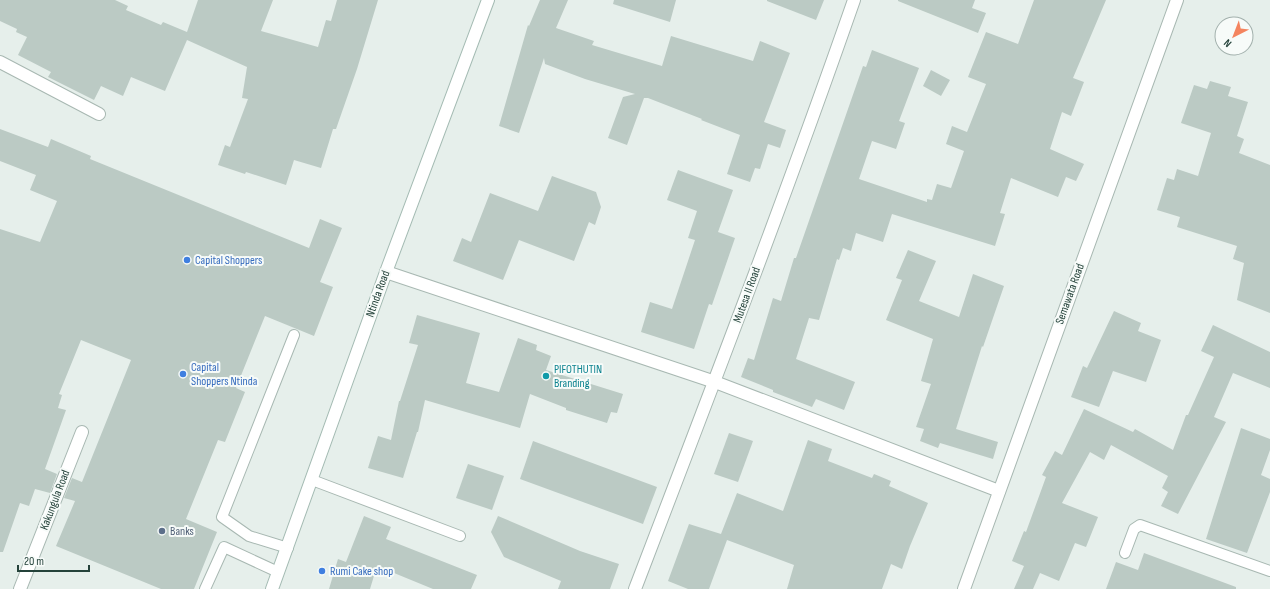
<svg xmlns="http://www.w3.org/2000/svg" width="1270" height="589" viewBox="0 0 1270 589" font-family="'Sofia Sans Condensed',sans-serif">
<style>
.building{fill:#bbcac4}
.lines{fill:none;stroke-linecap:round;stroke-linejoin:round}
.lane-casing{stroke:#a8b8b2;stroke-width:12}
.street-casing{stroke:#a8b8b2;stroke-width:14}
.secondary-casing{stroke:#a4bbb3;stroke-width:14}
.lane{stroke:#fff;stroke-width:10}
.street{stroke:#fff;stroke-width:12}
.secondary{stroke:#fff;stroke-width:12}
.shop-dot{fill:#3f7fe0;stroke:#f7fbf9;stroke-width:1.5}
.culture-dot{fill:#0f9aa8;stroke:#f7fbf9;stroke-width:1.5}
.service-dot{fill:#5c6f8a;stroke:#f7fbf9;stroke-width:1.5}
.labels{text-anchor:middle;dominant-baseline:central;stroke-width:4;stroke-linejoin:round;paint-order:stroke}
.shop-label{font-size:12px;fill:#366cbe;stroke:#f7fbf9;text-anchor:start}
.street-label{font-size:12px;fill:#24423a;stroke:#f7fbf9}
.culture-label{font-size:12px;fill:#0d838f;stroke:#f7fbf9;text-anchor:start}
.service-label{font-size:12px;fill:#4e5e75;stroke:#f7fbf9;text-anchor:start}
</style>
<rect width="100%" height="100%" fill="#e6efeb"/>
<g class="building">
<path d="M0,0H115L128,6L126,10L161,25L163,22L187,32L198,0H273L261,31L318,47L326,20L331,21L337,0H378L357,69L336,129H333L321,168L294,160L286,185L246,172L245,174L218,165L225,145L230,147L248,99L242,98L247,67L187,40L165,91L131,77L123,96L101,86L94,100L48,77L51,72L18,55L27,37L16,32L17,29L0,21Z"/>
<path d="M540,0H568L556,28L594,41L592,45L662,66L671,36L753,61L760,41L790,53L764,122L786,130L780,148L768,144L760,169L755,168L750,182L727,174L740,135L701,120L702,119L648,98H644L627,145L608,138L623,97L635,94L585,79L545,64L544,58L519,133L499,126L528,25L529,26Z"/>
<path d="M614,0H676L670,22L613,4Z"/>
<path d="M767,0H824L816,20L767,1Z"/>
<path d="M898,0H975L972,8L986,13L978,33L898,1Z"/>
<path d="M1034,0H1106L1073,78L1084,82L1071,116L1062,112L1050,149L1084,164L1076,181L1066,177L1058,197L1011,178L1000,213L1005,214L995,246L892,214L883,242L856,233L851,251L843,248L839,260L837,259L819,320L809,318L796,359L855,382L844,410L816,399L812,407L773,392V390L741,377L748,358L754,360L773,298L781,301L794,258H796L863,66L866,67L872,50L919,68L899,121L905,123L896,149L872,141L859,179L927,202V199L932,200L937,184L951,188L964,151L946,144L952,126L967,132L986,84L968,77L986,32L1018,44Z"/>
<path d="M931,70L950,80L941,96L923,86Z"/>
<path d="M1210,81L1231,87L1228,96L1248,102L1237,136L1244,139L1239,153L1270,165V313L1237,300L1244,263L1233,259L1237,246L1177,227L1180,217L1157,210L1167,178L1174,180L1177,169L1198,176L1211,133L1181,123L1194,85L1207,89Z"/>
<path d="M0,129L48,147L51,139L91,156L90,159L309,248L320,219L342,228L320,282L333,287L314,336L265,316L236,388L245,392L225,442L218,440L186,519L217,532L194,589H161L56,546L75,501L64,498L72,478L82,482L131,360L81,340L59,394L62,395L58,408L66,410L45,469L57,474L50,493L35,489L29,506L20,503L3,552H0V229L40,242L57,201L30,190L36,175L0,161Z"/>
<path d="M678,170L733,190L718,232L735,238L712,305L709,304L694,349L641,332L650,302L672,309L695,240L688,238L697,211L667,200Z"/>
<path d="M552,176L596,192L601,207L595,225L589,222L574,261L519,240L503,280L453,261L462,238L471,242L490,193L538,211Z"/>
<path d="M908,250L936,261L919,301L959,317L973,274L1004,286L983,347L982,346L956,429L998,442L993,459L940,443L938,448L920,441L924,429L916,427L931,384L921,381L933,339L886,320L902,280L896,278Z"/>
<path d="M1114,311L1141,323L1138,331L1161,340L1146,382L1113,371L1099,407L1071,397L1083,366L1087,368Z"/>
<path d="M417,315L480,333L466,383L499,392L518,338L537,345L536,350L551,356L546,370L623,394L617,413L611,412L607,423L566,410V408L530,394L520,428L425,400L418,432H417L403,478L368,468L378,436L391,440L399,401H400L418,345L409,343Z"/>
<path d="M1213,325L1270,352V388L1233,373L1214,417L1226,422L1178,514L1161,506L1168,492L1162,488L1168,476L1111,445L1104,460L1090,452L1062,503L1098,517L1086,547L1075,543L1059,581L1040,573L1033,589H1014L1024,566L1012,561L1024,531L1026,532L1046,477L1042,475L1055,451L1062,455L1084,409L1133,432L1135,429L1173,450L1186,415H1188L1214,357L1201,351Z"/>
<path d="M1241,428L1270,439V450L1261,475L1270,479V492L1247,553L1206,539Z"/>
<path d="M729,433L753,441L738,482L714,474Z"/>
<path d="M808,440L832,449L828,461L872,478L874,474L891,481L889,486L928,503L910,546L902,569L891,564L882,589H787L794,565L727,540L709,589H688L668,581L689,524L721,534L737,493L783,511Z"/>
<path d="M533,441L657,487L643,524L520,479Z"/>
<path d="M468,464L504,476L492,510L456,498Z"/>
<path d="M364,516L391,527L386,539L477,575L471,589H433L377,566L370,589H329L338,559L346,562Z"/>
<path d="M498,516L580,551L619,564L610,589H558L561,581L504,557L491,532Z"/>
<path d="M1144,553L1236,587V589H1106L1116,562L1138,570Z"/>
</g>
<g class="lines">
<defs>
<g id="lane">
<path d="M312,480L460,536"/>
<path d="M288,548L249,536L222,517L294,335"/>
<path d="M1125,553L1134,529L1140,525L1270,571"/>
<path d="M205,589L224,547L278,572"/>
</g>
<g id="street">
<path d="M0,62L99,114"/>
<path d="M386,272L715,382L999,491"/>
<path d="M20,589L82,432"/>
<path d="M635,589C710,393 785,198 854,0"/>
<path d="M964,589L1177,0"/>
</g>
<path id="secondary" d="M272,589L386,272L488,0"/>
</defs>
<use href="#lane" class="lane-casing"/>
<use href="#street" class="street-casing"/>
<use href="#secondary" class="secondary-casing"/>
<use href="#lane" class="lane"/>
<use href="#street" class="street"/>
<use href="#secondary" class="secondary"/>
</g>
<g class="shop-dot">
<circle cx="187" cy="260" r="4"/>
<circle cx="183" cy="374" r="4"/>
<circle cx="322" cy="571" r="4"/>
</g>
<circle class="culture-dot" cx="546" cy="376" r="4"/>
<circle class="service-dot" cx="162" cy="531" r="4"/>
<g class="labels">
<g class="shop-label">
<text x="195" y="260">Capital Shoppers</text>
<text x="191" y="367">Capital<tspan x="191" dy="14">Shoppers Ntinda</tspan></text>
<text x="330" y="571">Rumi Cake shop</text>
</g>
<g class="street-label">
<text transform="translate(378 294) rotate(-70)">Ntinda Road</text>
<text transform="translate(1070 294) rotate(-70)">Semawata Road</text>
<text transform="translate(747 295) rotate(-70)">Mutesa II Road</text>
<text transform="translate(55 500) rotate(-69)">Kakungula Road</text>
</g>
<g class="culture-label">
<text x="554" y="369">PIFOTHUTIN<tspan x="554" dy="14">Branding</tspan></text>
</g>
<g class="service-label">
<text x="170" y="531">Banks</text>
</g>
</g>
<g transform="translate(1234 36) rotate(222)"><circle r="19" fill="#f7fbf9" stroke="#a3b1ad"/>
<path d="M0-3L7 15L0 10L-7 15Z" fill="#f4845f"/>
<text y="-6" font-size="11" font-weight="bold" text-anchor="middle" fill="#24423a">N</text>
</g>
<path d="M18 565v6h71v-6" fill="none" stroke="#24423a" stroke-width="2"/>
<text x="24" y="565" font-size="12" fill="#24423a" stroke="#f7fbf9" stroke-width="3" paint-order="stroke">20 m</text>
</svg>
